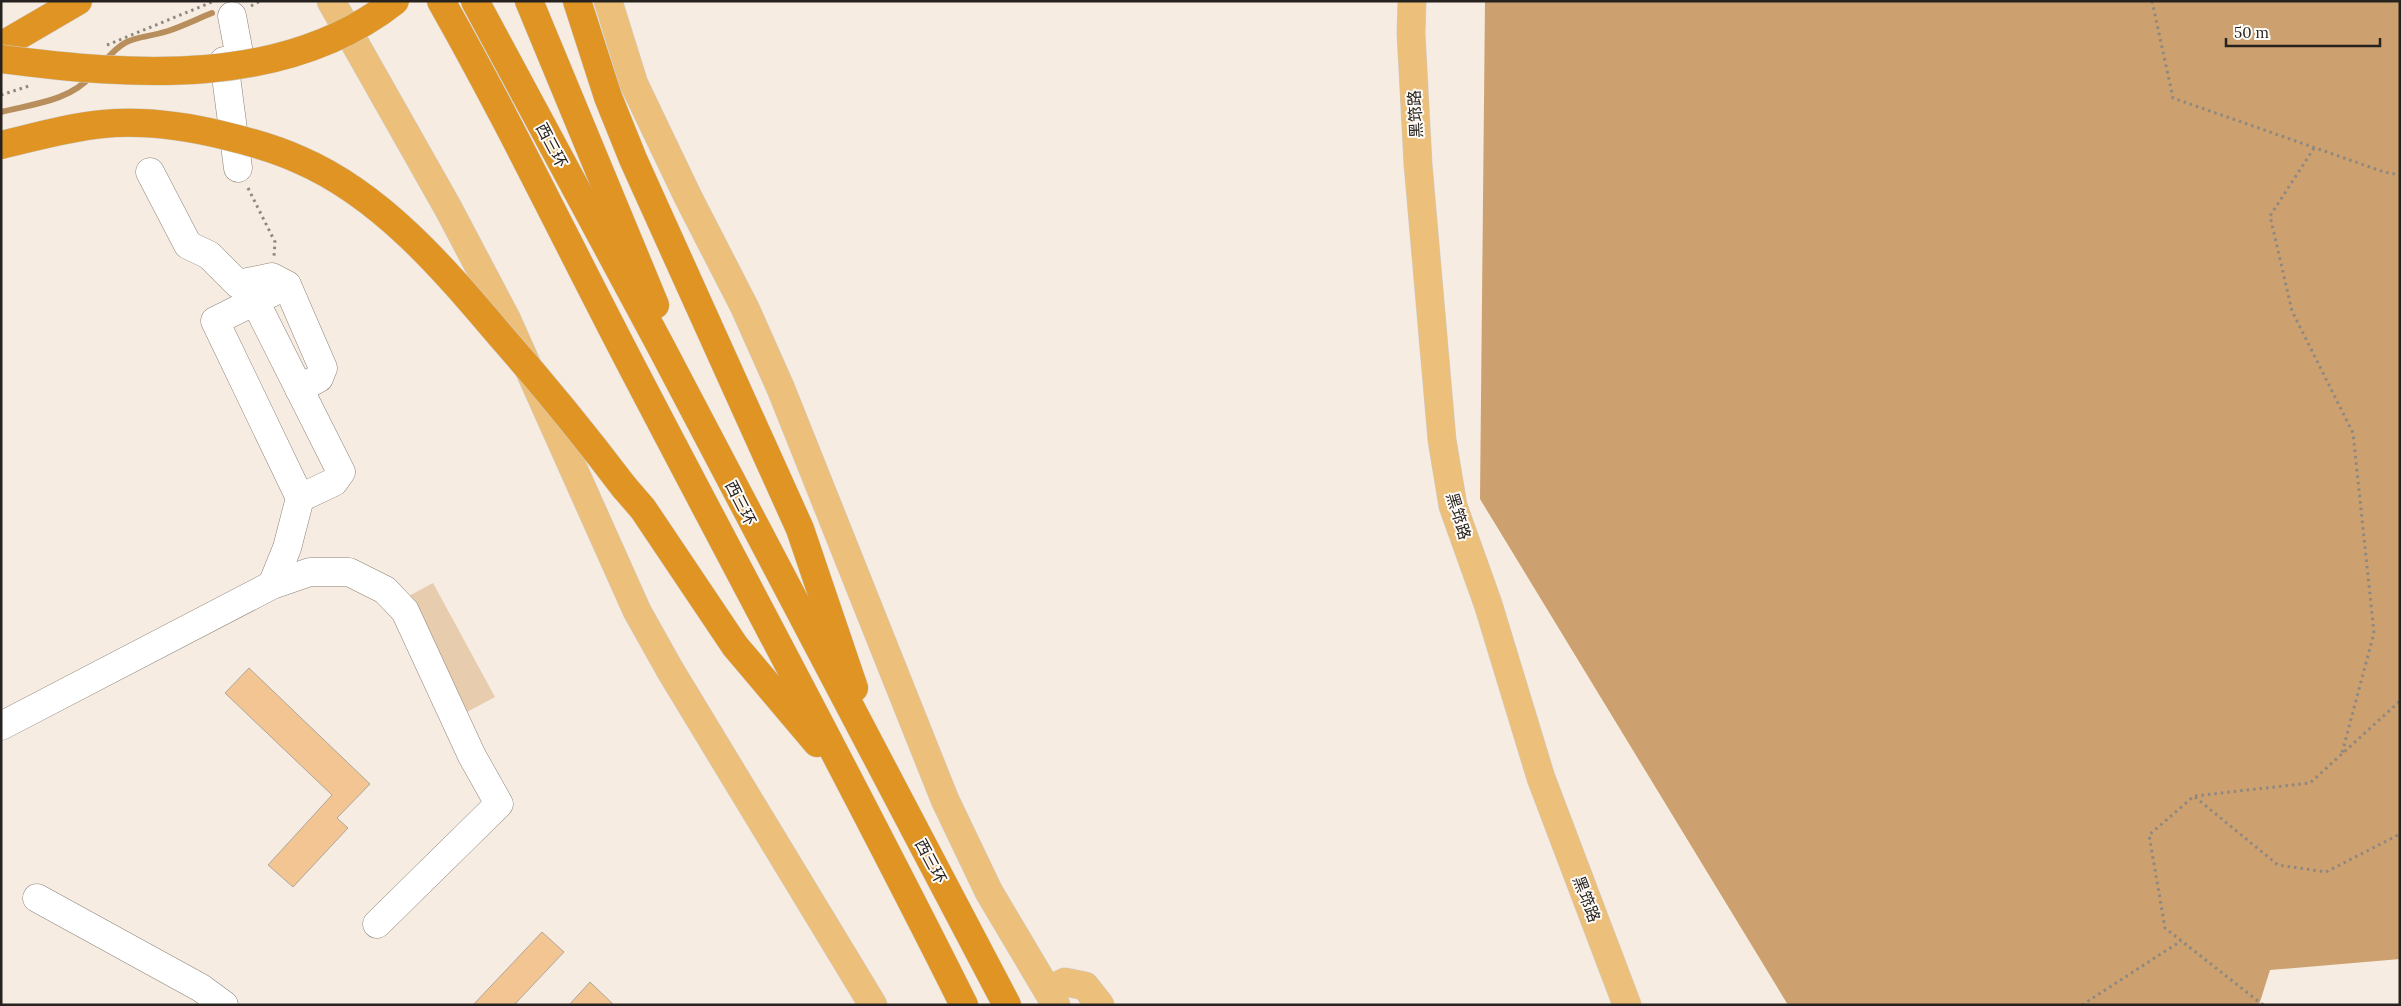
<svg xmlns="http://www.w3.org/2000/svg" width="2401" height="1006" viewBox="0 0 2401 1006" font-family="Lora,'Noto Sans SC',serif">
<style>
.green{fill:#e7ccae}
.forest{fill:#cca16f}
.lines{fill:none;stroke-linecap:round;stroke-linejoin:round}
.stream{stroke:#b88e5d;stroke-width:6}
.building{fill:#f2c592;stroke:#afa69c}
.minor-casing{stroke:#8d847b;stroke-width:29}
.major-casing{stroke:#cfcece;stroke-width:29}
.highway-casing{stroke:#cfcece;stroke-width:29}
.path{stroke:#8f8881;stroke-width:3;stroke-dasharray:2.5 4;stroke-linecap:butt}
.minor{stroke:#fff;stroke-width:28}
.major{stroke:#ecbf7b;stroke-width:28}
.highway{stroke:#df9423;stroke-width:28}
.highway-bridge-casing{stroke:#cfcece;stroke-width:29;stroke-linecap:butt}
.highway-bridge{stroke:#df9423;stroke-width:28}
.labels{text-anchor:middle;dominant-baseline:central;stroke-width:4;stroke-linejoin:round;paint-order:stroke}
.street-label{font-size:16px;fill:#26221f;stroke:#fefaf6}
</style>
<rect width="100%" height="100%" fill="#f6ece1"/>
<path class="green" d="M433,583L495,697L452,720L390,606Z"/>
<path class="forest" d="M1485,1H2400V959L2270,970L2259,1005H1788L1480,499Z"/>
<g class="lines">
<g class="stream">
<path d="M104,62C129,33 135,41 168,31C183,26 197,19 212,13"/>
<path d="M1,112C33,104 70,101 92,75"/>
</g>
</g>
<g class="building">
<path d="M249,668L370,784L337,818L348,828L293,887L268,865L332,795L225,693Z"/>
<path d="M542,932L564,952L514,1005H473Z"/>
<path d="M590,982L614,1005H569Z"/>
</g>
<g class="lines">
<defs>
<g id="minor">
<path d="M232,16L240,58L224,61L238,168"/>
<path d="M150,172L188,245L209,255L238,284L272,277L287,285L323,368L319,378L299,389"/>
<path d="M255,301L341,472L334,482L300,498"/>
<path d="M272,585L287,548L300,498L215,321L287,285"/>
<path d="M1,726L272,585L310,572H349L385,590L405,611L472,756L499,804L377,924"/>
<path d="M37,898L201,988L224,1005"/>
</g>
<g id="major">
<path d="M331,1L448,208L506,318L637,611L670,670L873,1005"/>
<path d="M608,1L634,84L688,197L745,308L781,389L945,800L989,892L1056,1005"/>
<path d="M1412,1L1411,33L1418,164L1442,440L1453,506L1488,604L1541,778L1627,1005"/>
<path d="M1048,990L1065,982L1085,986L1100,1005"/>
</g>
<g id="highway">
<path d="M441,1C512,126 574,257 641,384C749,591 860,796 964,1005"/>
<path d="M475,1L659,343L1007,1005"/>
<path d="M529,1L655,305"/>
<path d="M577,1L608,97L633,159L800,529L854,688"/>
<path d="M1,46L78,1"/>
<path d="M624,487L643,509L735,646L817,743"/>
</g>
</defs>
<use href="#minor" class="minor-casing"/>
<use href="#major" class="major-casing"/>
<use href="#highway" class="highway-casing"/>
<g class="path">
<path d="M2152,1L2173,98L2384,172L2400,175"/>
<path d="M251,6L260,1"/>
<path d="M107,45L212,2"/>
<path d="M1,95L29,86"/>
<path d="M2314,148L2270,216L2292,311L2353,433L2374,633L2342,753"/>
<path d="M248,188L275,242L274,256"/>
<path d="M2195,797L2278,865L2326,872L2400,834"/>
<path d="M2082,1005L2181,941"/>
<path d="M2263,1005L2165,928L2149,835L2194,796L2310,783L2400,701"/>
</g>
<use href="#minor" class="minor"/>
<use href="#major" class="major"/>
<use href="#highway" class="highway"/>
<defs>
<g id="highway-bridge">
<path d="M1,59C132,76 285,88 395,1"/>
<path d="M1,145C35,137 69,127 103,124C145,120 186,126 226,136C251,142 276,149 300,160C381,195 443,268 499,334C543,384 584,434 624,487"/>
</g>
</defs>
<use href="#highway-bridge" class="highway-bridge-casing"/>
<use href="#highway-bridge" class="highway-bridge"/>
</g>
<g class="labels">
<g class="street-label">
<text transform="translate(1415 114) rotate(-93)">黑筇路</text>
<text transform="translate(552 145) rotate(62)">西三环</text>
<text transform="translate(741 503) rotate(63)">西三环</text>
<text transform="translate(1459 516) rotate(73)">黑筇路</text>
<text transform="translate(931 861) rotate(62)">西三环</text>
<text transform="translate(1587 899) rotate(69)">黑筇路</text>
</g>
</g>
<rect width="2401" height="1006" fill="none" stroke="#26221f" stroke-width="5"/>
<path d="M2226 38v8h154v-8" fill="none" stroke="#26221f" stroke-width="2.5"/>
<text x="2234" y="38" font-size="15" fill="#26221f" stroke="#fefaf6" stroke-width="4" paint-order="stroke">50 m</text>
</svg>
